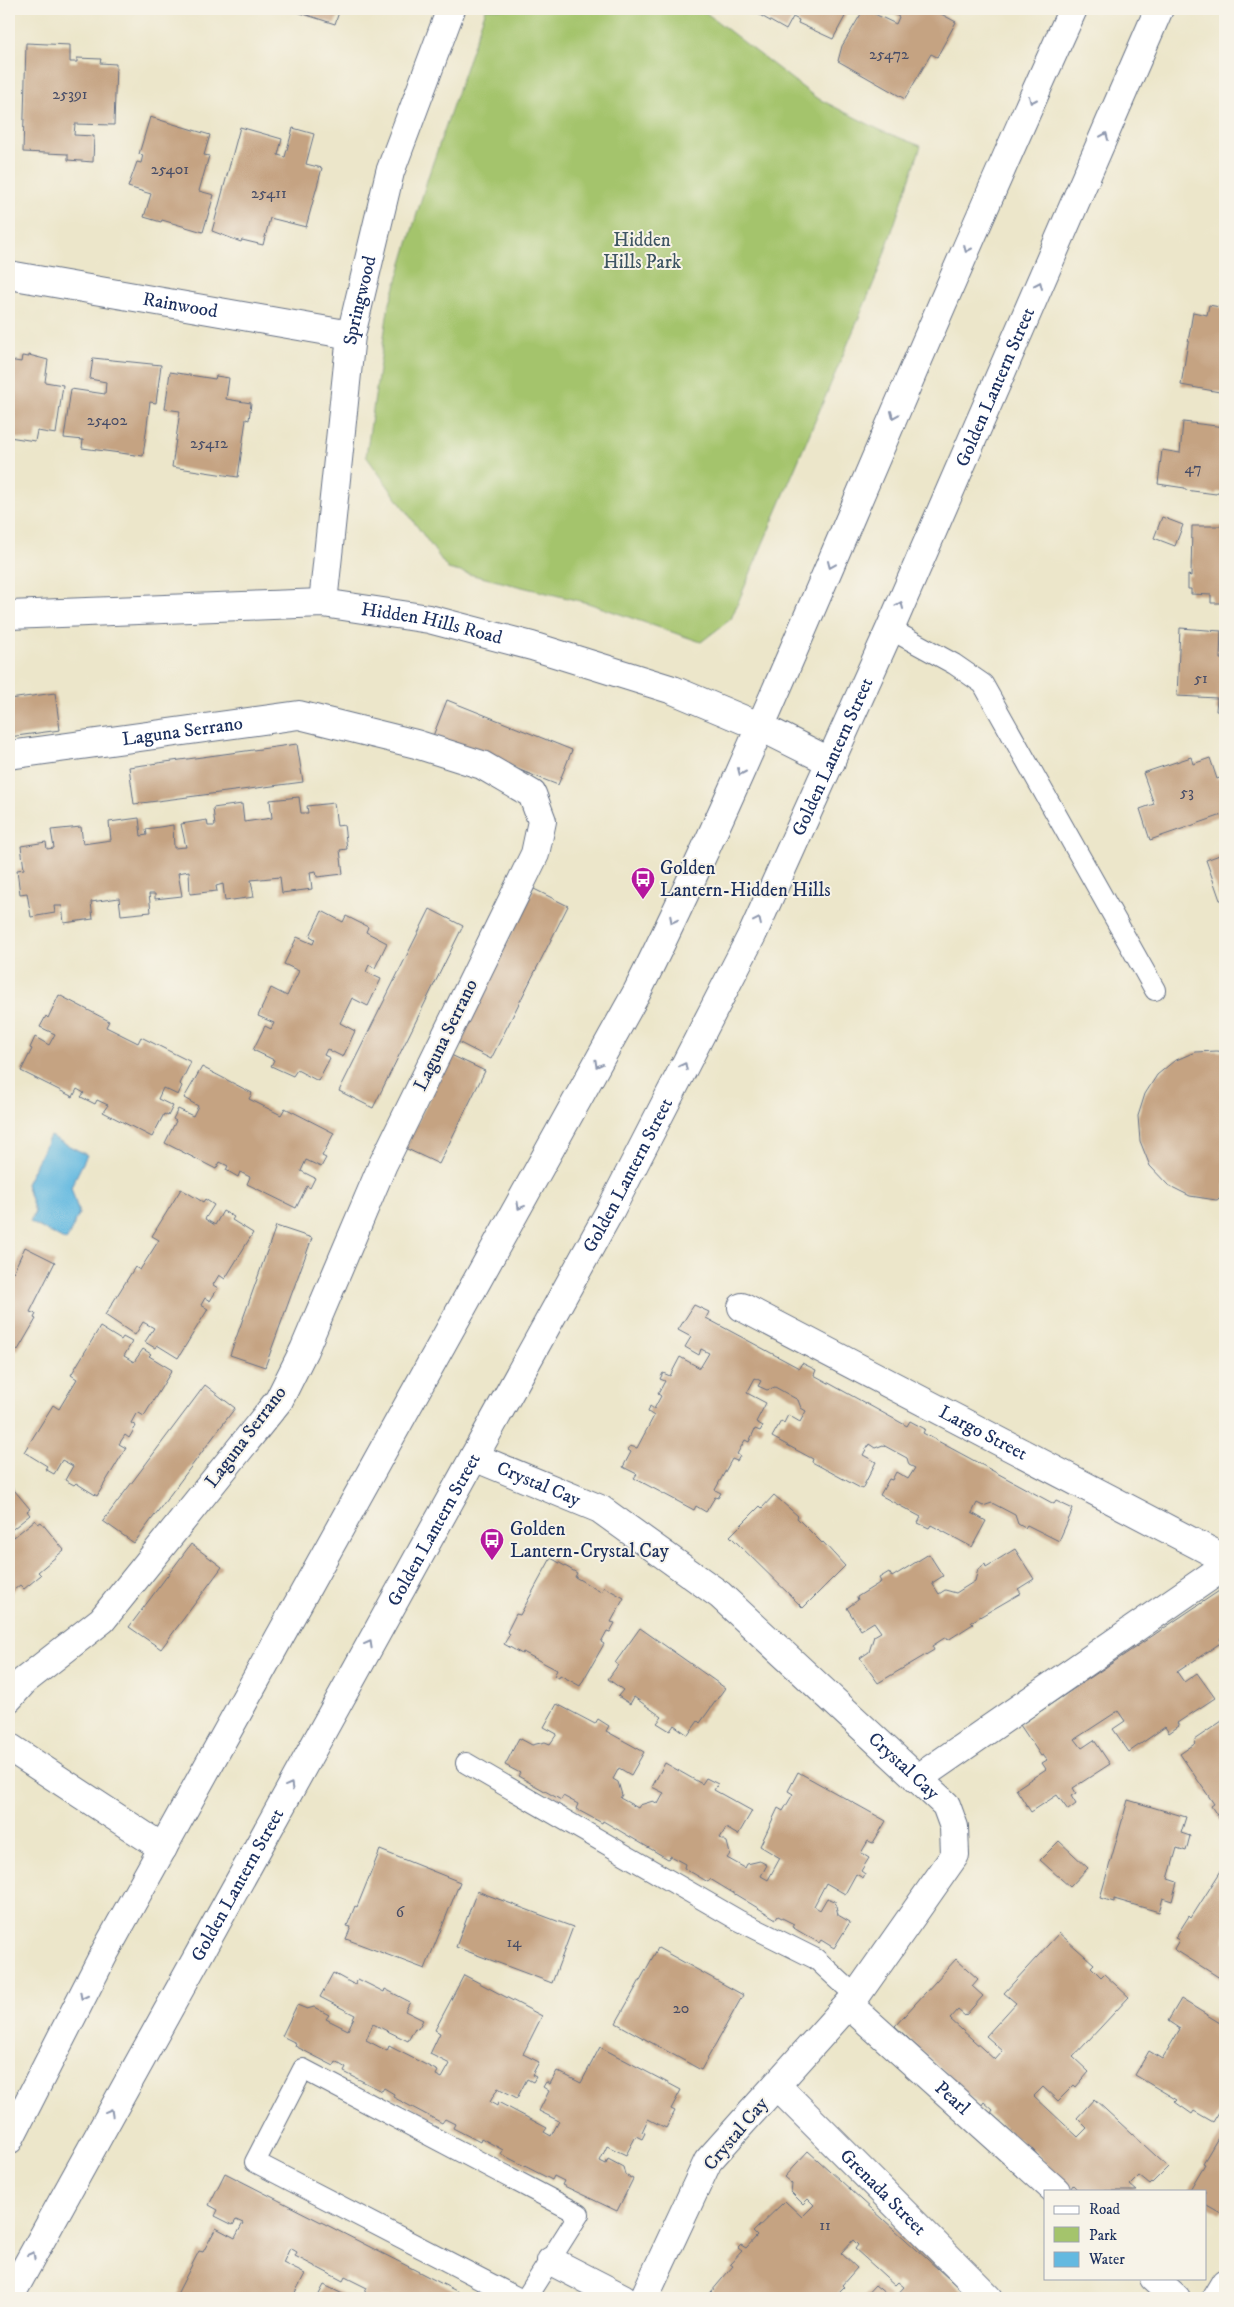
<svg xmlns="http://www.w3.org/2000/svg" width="1234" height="2307" viewBox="0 0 1234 2307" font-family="'IM FELL DW Pica',serif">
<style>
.green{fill:#a4c46c;stroke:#607a65}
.water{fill:#64b9e0;stroke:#40749f}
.building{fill:#c5a382}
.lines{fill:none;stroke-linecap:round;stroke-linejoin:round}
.lane-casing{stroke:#646f84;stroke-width:22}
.street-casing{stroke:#646f84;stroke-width:30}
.secondary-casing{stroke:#646f84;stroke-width:30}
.primary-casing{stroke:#646f84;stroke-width:30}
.lane{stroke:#fff;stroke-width:20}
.street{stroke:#fff;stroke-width:28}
.secondary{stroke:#fff;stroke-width:28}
.primary{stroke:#fff;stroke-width:28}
.oneway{stroke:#8d97ae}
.labels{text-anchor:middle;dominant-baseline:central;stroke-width:4;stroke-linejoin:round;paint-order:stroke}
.number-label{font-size:16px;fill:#464c67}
.park-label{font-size:19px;fill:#3d5462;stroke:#f7f3e8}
.street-label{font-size:19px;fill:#1b2f5e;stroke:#f7f3e8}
.poi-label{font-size:19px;fill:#1b2f5e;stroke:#f7f3e8;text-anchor:start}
</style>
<rect width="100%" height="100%" fill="#f7f3e8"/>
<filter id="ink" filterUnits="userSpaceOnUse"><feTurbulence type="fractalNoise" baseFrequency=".02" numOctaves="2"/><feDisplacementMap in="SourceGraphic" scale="10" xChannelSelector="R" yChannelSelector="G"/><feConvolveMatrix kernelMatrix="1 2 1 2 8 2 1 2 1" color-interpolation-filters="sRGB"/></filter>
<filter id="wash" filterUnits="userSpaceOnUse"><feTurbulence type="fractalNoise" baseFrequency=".0096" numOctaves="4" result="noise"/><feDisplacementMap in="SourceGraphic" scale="20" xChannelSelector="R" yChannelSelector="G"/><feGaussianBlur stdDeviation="1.12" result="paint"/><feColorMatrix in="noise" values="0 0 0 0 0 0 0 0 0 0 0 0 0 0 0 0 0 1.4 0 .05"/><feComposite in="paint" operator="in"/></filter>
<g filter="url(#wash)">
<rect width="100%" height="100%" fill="#ece6ca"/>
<path class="green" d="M486,9H701L815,97L882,131L921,146L877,275L731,619L701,642L588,603L448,569L366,456L388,310L428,177Z"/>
<path class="water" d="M50,1136L87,1155L71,1187L79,1214L66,1241L30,1222L35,1212L26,1184Z"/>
<g id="blocks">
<g class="building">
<path d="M288,9H340L335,24Z"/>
<path d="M749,9H849L833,39L798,23L799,20L793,17L786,30Z"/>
<path d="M864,9L896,24L899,17L885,9H932L956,22L937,57L931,54L905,99L838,61L842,46Z"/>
<path d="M26,43L70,45V62H77V58L101,59L100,63L116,64L114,125L75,124L74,135L94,136L93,162L68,160V154L23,152Z"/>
<path d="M150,117L210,135L204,155L209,156L199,191L214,195L203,232L162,220L161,222L144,217L151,194L128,187L137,162L141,163L143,155L139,154Z"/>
<path d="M240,127L282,139L278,155L285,157L293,128L314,134L306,164L322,168L306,227L270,218L263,245L242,240L241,242L212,231Z"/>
<path d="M1209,305L1225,308V393L1181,385L1193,312L1207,315Z"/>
<path d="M29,355L48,360L45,382L63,385L56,434L37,431L35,441L9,437V360L21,362L22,356L29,357Z"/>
<path d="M93,358L161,365L156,403L150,402L143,456L82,448L83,440L64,438L71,389L105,394L106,382L90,379Z"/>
<path d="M170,372L215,379L216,376L229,378L226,399L251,403L249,420L246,419L238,477L172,467L180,411L165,409Z"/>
<path d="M1183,422L1225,427V493L1217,492L1216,494L1185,490V488L1158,484L1162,450L1180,453Z"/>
<path d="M1162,517L1183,525L1175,546L1154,538Z"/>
<path d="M1192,526H1225V603H1211V595L1191,594V589H1188V575L1191,576Z"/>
<path d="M1180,628L1221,631L1220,659H1225V712L1216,711L1217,698L1177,696Z"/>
<path d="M55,693L60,730L9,737V699Z"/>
<path d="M447,700L572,750L558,785L433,736Z"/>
<path d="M297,744L303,782L134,804L129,767Z"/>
<path d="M1191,757L1193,764L1210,758L1217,779L1225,776V814L1150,840L1140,809L1154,804L1143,773Z"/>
<path d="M299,797L301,813H308L307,806L334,803L337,826L344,825L347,849L340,850L343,874L317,877L316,871L310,872L312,889L282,893L280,877L251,880L254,897L225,901L223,884L216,886L217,891L190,894L189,871L178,873L182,896L155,899V894H149L151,912L121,915L119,898L91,902L93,919L64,923L62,906H54L55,913L31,917L27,893L20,894L17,870L24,869L21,846L46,842L47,849L54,848L51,830L81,827L83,844L111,840L109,822L139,818L141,836L147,835L146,829L173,825L174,848L186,847L181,824L207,820L208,826H215L213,808L242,804L244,822L272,818L270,800Z"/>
<path d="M1225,853V908L1222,900H1220L1206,860Z"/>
<path d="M534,889L568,906L491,1059L458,1042Z"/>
<path d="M430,909L463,926L373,1108L339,1091Z"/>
<path d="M322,911L343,922L346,916L368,927L366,932L387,943L375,968L369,965L366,972L381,979L368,1006L352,998L340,1023L355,1031L343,1057L327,1049L324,1055L330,1058L318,1081L297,1070L293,1076L271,1066L274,1060L253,1050L265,1026L271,1029L274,1023L258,1016L271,988L287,996L299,971L284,964L297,937L313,944L315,939L310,936Z"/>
<path d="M59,995L109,1021L106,1027L138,1043L141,1037L191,1062L180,1084L182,1086L178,1095L163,1088L158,1099L173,1106L168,1116L164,1114L152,1137L103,1112L108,1105L97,1100L95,1104L81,1097L84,1093L77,1089L73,1097L21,1071L32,1049L30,1048L35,1037L49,1045L55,1034L40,1027L46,1016L48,1018Z"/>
<path d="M1217,1051L1225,1052V1198L1216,1200L1190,1196L1168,1185L1150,1166L1140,1141L1138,1116L1145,1094L1157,1075L1174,1061L1195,1052Z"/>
<path d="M451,1055L485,1071L439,1164L405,1148Z"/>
<path d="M202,1067L252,1093L249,1099L281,1115L285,1108L334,1133L322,1156L326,1158L321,1167L306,1160L301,1171L315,1178L310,1188L307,1186L296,1208L247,1184L250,1177L240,1172L238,1177L226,1170L228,1166L220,1162L216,1169L165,1143L176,1121L173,1119L178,1109L193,1116L198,1106L184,1098Z"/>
<path d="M181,1189L203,1202L205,1199L214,1205L205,1219L215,1225L223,1211L234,1217L232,1220L253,1233L225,1279L219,1275L213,1285L218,1288L210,1301L205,1298L201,1305L208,1309L178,1358L157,1345L155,1348L145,1342L154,1328L143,1322L135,1335L105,1315L135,1267L140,1270L159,1240L152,1236Z"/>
<path d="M276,1226L312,1238L265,1367L230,1355Z"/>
<path d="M25,1247L55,1262L30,1312L36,1314L34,1318L36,1319L18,1350L11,1347L9,1353V1281Z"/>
<path d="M694,1305L709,1312L706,1318L799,1368L802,1363L816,1370L814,1375L907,1426L910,1421L925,1429L923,1433L1054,1504L1056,1501L1073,1509L1059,1541L1027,1525L1025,1528L1018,1524L1015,1515L992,1503L983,1506L977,1503L972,1513L986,1521L972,1547L931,1525L929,1528L918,1523L921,1517L880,1495L889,1479L892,1480L896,1472L908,1479L915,1468L909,1465L907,1458L883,1445L875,1448L869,1444L863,1455L876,1462L862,1489L812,1462L813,1459L772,1437L781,1421L784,1423L788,1415L800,1422L806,1411L801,1408L798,1400L775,1387L767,1390L758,1386L761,1381L755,1378L747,1393L766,1403L756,1422L763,1426L760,1431L755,1429L749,1442L745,1440L737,1454L740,1456L737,1461L732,1459L715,1490L721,1493L718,1498L715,1497L706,1512L696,1506L694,1510L634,1478L637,1474L623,1467L631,1452L628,1450L630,1446L637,1448L654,1416L648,1412L650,1406L654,1409L661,1396L658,1394L665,1381L660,1379L663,1373L670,1376L680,1357L700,1368L709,1353L701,1349L699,1355L685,1347L691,1337L678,1330Z"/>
<path d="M100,1327L121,1340L123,1337L132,1342L124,1356L134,1362L143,1349L151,1354L149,1356L172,1370L144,1416L137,1412L131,1423L136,1426L129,1438L125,1435L119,1444L126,1448L97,1496L76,1483L74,1485L65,1480L73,1466L62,1460L54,1474L45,1469L47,1466L24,1452L53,1405L59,1409L77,1379L71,1375Z"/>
<path d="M205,1385L235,1408L134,1543L103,1521Z"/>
<path d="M9,1484L30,1509L27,1511L30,1515L9,1532L14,1537L35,1520L38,1524L41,1522L64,1550L38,1572L41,1575L24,1589L20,1585L9,1594Z"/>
<path d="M774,1495L798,1516L797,1518L822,1543L823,1542L845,1566L803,1608L730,1536L760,1506L762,1508Z"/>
<path d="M191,1544L222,1567L161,1649L129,1627Z"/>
<path d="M1015,1549L1034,1579L1018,1589L1021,1593L971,1622L973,1624L948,1640L946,1637L932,1646L934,1650L878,1683L860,1658L869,1652L874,1636L881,1632L874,1622L861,1630L847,1608L858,1600L857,1597L881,1582L879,1578L889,1572L892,1577L929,1554L943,1576L932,1583L939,1594L945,1590L956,1593L975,1581L978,1569L985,1564L986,1567Z"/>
<path d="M551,1558L577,1573L575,1577L601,1592L604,1587L624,1598L611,1622L615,1623L610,1632L607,1631L601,1642L604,1644L580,1686L560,1675L559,1678L554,1676L557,1670L523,1652L522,1654L504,1644L510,1634L507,1632L516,1614L520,1615Z"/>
<path d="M1225,1587V1635L1220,1639L1222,1642L1177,1672L1184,1682L1197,1673L1215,1698L1177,1723L1179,1726L1169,1733L1165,1727L1129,1752L1113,1729L1125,1721L1118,1711L1075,1739L1082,1748L1094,1740L1110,1764L1073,1788L1076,1793L1071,1796L1076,1804L1068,1810L1057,1795L1031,1812L1016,1789L1046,1769L1042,1763L1047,1760L1043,1755L1041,1756L1020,1725Z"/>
<path d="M640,1628L725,1688L700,1723L698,1721L688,1735L674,1725L670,1731L657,1723L662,1717L634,1697L630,1704L618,1696L623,1690L608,1679L618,1665L615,1663Z"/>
<path d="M557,1704L595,1724L598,1719L609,1726L606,1731L644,1752L631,1775L619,1768L613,1779L618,1782L622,1795L620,1798L638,1808L640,1805L653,1801L658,1804L664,1793L652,1787L665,1763L702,1784L706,1778L718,1784L714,1790L752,1811L738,1835L726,1828L720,1838L727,1842L730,1854L727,1858L745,1868L747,1864L760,1861L767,1865L761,1876L768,1880L780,1858L760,1846L778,1808L783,1811L793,1794L788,1791L798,1772L886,1821L873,1843L868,1841L861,1853L869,1858L861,1871L865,1874L863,1878L856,1874L845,1894L826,1883L814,1906L820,1910L827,1898L835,1901L838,1915L850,1922L834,1948L821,1940L819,1943L792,1927L794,1924L778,1916L776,1919L710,1879L708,1882L684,1868L685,1864L670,1856L668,1859L603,1821L602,1823L576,1809L578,1804L563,1796L561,1800L518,1776L520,1773L505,1765L519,1738L532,1745L545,1742L550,1744L557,1734L544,1727Z"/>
<path d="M1225,1719V1821L1222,1823L1211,1806L1214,1804L1180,1754L1196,1743L1194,1740Z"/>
<path d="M1128,1800L1186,1817L1181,1833L1190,1836L1186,1851L1177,1848L1168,1879L1177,1882L1172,1901L1163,1898L1159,1912L1114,1899V1902L1100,1898Z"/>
<path d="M1059,1841L1088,1868L1070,1887L1040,1860Z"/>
<path d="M380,1850L460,1882L425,1969L346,1939L351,1927L347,1926L355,1906L357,1907Z"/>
<path d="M1224,1866L1225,1867V1987L1221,1984L1223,1980L1174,1949L1179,1940L1175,1938L1189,1916L1191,1918Z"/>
<path d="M477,1891L573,1927L552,1983L456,1947Z"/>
<path d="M1059,1933L1094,1964L1091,1967L1101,1977L1104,1974L1129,1997L1073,2057L1089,2072L1076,2087L1074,2085L1058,2101L1043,2087L1034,2096L1078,2137L1087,2128L1077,2118L1094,2099L1168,2167L1150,2185L1139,2176L1130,2185L1137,2191H1079L1073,2185L1071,2188L1032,2149L1031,2151L990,2114L993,2110L984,2102L981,2106L895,2026L956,1959L978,1979L972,1986L983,1996L965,2016L958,2010L950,2019L995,2060L1003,2051L986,2036L1016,2003L1004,1993Z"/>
<path d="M658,1948L743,1995L701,2070L616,2023Z"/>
<path d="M333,1973L355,1985L358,1979L384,1992L385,1989L410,2002L405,2011L423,2020L418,2029L415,2028L408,2041L373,2024L366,2040L387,2051L389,2046L438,2071L436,2075L442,2078L450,2064L430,2054L440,2033L435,2030L464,1975L542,2016L523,2054L539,2062L532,2075L536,2077L533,2082L527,2079L517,2098L498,2088L490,2102L497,2106L498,2102L547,2128L544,2132L551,2136L559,2121L539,2111L549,2091L543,2087L546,2082L550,2084L557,2071L581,2083L600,2047L681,2090L671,2109L675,2111L666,2128L648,2119L642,2132L645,2133L642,2139L636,2136L626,2155L607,2146L600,2161L606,2164L608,2159L623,2167L625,2175L633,2179L617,2211L562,2185L564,2181L554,2176L552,2180L501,2154L503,2150L481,2138L480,2142L453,2128L455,2124L445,2119L442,2123L393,2097L394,2094L384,2088L382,2091L344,2072L346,2068L336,2062L334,2066L295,2046L296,2043L282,2036L297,2005L307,2009L314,2007L329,2015L326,2019L348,2030L355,2015L320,1997Z"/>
<path d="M1181,1999L1220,2023L1225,2014V2102L1213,2122L1194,2111L1192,2114L1175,2102L1177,2100L1135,2075L1149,2051L1162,2059L1180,2029L1168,2021Z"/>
<path d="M1225,2126V2207L1221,2214L1205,2205V2191H1189L1205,2164L1203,2163Z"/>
<path d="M808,2151L970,2298H894L904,2287L898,2282L895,2285L855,2249L858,2245L853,2240L841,2253L857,2268L842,2285L844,2287L833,2298L825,2296L706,2298L733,2266L730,2264L742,2251L738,2248L741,2245L746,2248L757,2236L753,2232L785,2201L802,2217L814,2205L808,2199L803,2204L791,2192L792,2184L784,2177Z"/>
<path d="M225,2173L470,2298H362L367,2288L345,2277L343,2281L295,2256L297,2252L290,2248L283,2263L305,2274L292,2298H175L199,2251L203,2252L216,2228L235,2238L243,2223L236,2220L233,2225L215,2216L218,2210L209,2205Z"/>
<path d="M324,2285L351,2298H317Z"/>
<path d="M875,2285L891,2298H863Z"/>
</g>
</g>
</g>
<g filter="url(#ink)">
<use href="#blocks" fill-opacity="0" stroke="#646f84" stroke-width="1"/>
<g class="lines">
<defs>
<g id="lane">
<path d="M890,629L954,664L983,684L1155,990"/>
<path d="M466,1763L738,1920L816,1959L856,1996"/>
<path d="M518,2298L255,2162L303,2069L579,2214L526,2298"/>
</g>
<g id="street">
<path id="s1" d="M9,275L351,335"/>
<path id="s2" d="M323,603L351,335L390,172L451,9"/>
<path id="s3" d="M9,755L299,715L416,744L482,765L532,794L542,821L535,854L383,1164L304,1350L279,1400L102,1620L24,1681L9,1698"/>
<path id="s4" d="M742,1307L1225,1559"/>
<path id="s5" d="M474,1457L600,1509L720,1595L946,1805L954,1827L955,1855L856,1996L708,2161L644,2298"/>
<path d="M9,1747L163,1848"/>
<path d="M917,1779L1225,1566"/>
<path id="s6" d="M849,2005L1056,2191"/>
<path id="s7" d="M777,2086L989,2298"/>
<path d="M551,2261L623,2298"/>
<path d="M1154,2278L1176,2298"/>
<path d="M1216,2298L1225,2283"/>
</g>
<g id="secondary">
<path id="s8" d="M9,615L323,603L429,619L532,646L673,690L761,727L831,762"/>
</g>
<g id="primary">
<path d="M9,2140L105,1952L637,992C715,836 783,675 852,514C924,345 997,176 1073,9"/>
<path id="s9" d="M9,2298L611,1209L753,933L890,629L1159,9"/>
</g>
</defs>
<use href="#lane" class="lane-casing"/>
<use href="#street" class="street-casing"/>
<use href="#secondary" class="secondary-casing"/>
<use href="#primary" class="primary-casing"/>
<use href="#lane" class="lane"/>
<use href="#street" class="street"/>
<use href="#secondary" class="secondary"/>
<use href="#primary" class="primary"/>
</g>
<defs><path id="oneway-chevron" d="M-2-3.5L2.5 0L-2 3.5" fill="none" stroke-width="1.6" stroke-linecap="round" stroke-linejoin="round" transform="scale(1.25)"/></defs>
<g class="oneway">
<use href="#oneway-chevron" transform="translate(1032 100) rotate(114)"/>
<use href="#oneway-chevron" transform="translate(1105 136) rotate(-67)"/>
<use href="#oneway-chevron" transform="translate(967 249) rotate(114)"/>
<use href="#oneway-chevron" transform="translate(1039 285) rotate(-66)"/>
<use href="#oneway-chevron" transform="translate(894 415) rotate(113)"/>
<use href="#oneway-chevron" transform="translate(831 565) rotate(113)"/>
<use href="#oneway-chevron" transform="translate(900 605) rotate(-67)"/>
<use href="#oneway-chevron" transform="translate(741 772) rotate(114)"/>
<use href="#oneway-chevron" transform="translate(673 920) rotate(117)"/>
<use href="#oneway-chevron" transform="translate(758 921) rotate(-65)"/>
<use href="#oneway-chevron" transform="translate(598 1064) rotate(119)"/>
<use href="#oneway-chevron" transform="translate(684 1066) rotate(-63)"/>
<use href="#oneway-chevron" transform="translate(520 1206) rotate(119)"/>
<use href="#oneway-chevron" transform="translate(369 1644) rotate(-61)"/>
<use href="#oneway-chevron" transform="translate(290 1786) rotate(-61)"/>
<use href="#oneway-chevron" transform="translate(83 1996) rotate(117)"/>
<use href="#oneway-chevron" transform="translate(110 2112) rotate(-61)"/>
<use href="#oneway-chevron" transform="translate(32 2255) rotate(-61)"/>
</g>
</g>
<defs>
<symbol id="bus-pin" viewBox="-11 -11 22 30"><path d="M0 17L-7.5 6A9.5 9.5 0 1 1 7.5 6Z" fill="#b5179e" stroke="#f7f3e8"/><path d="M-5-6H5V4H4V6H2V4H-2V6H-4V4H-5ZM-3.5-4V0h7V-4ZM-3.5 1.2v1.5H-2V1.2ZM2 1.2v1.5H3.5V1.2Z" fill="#fff"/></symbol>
</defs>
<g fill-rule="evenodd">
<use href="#bus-pin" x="629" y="865" width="28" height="38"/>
<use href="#bus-pin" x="478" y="1526" width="28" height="38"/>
</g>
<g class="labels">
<g class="number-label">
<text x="889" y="54">25472</text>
<text x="70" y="94">25391</text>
<text x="170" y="169">25401</text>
<text x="269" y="193">25411</text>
<text x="107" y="420">25402</text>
<text x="209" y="443">25412</text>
<text x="1193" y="468">47</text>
<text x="1201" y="678">51</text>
<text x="1187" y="792">53</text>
<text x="400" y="1912">6</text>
<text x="514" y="1942">14</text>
<text x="681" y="2008">20</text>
<text x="825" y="2225">11</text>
</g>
<g class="park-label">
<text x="642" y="240">Hidden<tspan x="642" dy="22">Hills Park</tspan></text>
</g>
<g class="street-label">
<text stroke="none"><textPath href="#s2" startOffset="305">Springwood</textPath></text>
<text stroke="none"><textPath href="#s1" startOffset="174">Rainwood</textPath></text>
<text stroke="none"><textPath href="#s9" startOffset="2152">Golden Lantern Street</textPath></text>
<text stroke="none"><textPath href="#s8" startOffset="425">Hidden Hills Road</textPath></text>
<text stroke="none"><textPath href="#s3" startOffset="175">Laguna Serrano</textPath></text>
<text stroke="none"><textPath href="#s9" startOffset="1748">Golden Lantern Street</textPath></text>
<text transform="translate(446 1035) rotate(-64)">Laguna Serrano</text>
<text stroke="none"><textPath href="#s9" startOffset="1282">Golden Lantern Street</textPath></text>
<text stroke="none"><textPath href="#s4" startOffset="272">Largo Street</textPath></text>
<text transform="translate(246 1437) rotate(-53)">Laguna Serrano</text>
<text stroke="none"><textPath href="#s5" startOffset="70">Crystal Cay</textPath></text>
<text stroke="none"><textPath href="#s9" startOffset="878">Golden Lantern Street</textPath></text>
<text stroke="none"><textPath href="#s5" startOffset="535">Crystal Cay</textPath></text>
<text stroke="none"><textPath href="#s9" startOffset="472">Golden Lantern Street</textPath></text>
<text stroke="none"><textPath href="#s6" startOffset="139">Pearl</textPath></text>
<text transform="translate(736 2134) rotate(-50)">Crystal Cay</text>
<text stroke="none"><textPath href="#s7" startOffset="150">Grenada Street</textPath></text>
</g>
<g class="poi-label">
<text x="660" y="868">Golden<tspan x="660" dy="22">Lantern-Hidden Hills</tspan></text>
<text x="510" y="1529">Golden<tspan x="510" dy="22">Lantern-Crystal Cay</tspan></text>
</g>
</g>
<rect width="1234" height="2307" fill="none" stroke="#f7f3e8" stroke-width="30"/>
<rect x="1044" y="2190" width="162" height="90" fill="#f7f3e8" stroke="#9fa5b1"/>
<rect x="1054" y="2206" width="25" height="8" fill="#ffffff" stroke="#9fa5b1"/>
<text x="1089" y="2214" font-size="15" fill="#1b2f5e">Road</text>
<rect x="1054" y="2227" width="25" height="15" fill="#a4c46c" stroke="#9fa5b1"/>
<text x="1089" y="2240" font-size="15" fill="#1b2f5e">Park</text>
<rect x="1054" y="2252" width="25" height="15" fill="#64b9e0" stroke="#9fa5b1"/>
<text x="1089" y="2264" font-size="15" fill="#1b2f5e">Water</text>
</svg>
